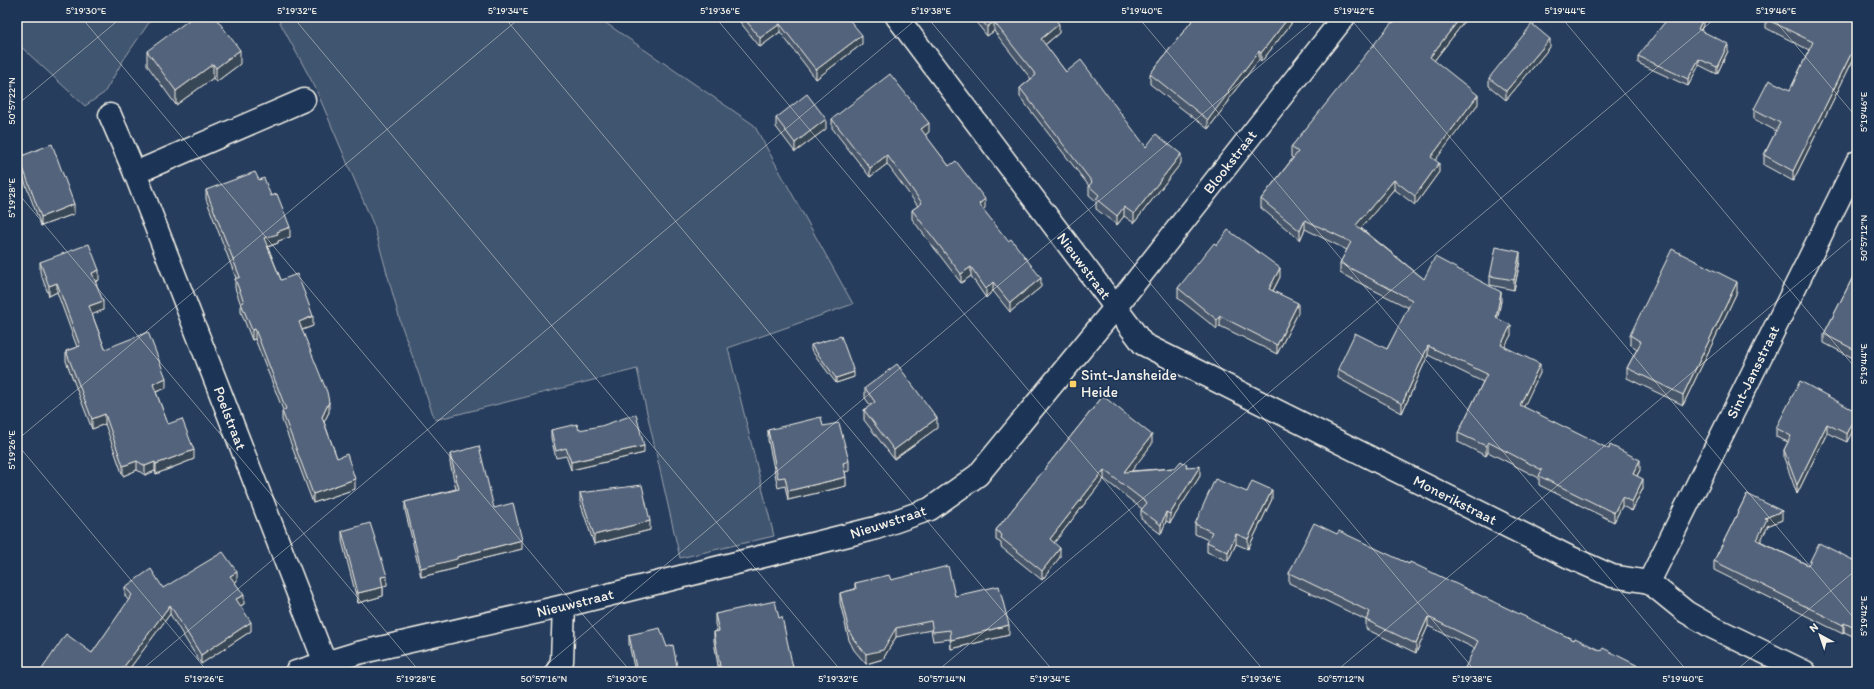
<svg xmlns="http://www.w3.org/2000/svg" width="1874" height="689" viewBox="0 0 1874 689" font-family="Itim,sans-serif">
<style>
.green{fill:#40546f;stroke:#9aa2ac}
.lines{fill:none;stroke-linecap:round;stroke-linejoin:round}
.street-casing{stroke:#f4f1e8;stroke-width:25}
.street{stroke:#1d3557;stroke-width:22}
.wall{fill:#47566a;stroke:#f4f1e8}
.shaded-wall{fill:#394656;stroke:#f4f1e8}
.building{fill:#52647b;stroke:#f4f1e8}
.ticks{fill:none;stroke:#f4f1e8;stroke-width:1;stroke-opacity:0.45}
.poi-dot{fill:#ffd166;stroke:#1d3557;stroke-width:1.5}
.labels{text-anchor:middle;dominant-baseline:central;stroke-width:3.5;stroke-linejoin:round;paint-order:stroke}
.street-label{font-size:15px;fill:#f4f1e8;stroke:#1d3557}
.poi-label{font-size:15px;fill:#f4f1e8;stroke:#1d3557;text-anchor:start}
.neatline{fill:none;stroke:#f4f1e8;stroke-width:1.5}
.ticks-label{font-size:10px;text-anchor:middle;fill:#f4f1e8}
</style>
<rect width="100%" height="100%" fill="#263d5d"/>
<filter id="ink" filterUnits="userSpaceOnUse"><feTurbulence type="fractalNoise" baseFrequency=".025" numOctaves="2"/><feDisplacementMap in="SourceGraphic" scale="8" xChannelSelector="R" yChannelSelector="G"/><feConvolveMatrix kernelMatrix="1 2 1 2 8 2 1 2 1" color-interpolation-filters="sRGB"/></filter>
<g filter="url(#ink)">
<g class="green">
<path d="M17,17H153L124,59L104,93L85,106L17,43Z"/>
<path d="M277,17H597L754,125L853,304L728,348L774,536L680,558L637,369L435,420L401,324L374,226L315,87Z"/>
</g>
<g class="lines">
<defs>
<g id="street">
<path d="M897,17L1143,344L1567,556L1612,576L1649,582L1686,612L1712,627L1805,672"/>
<path d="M110,115L135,173L325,663"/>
<path d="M135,173L304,100"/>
<path d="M1649,582L1857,162"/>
<path d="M296,672L358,653L564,606L876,528L930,509L978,475L1115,308L1344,17"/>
<path d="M557,672L562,661L564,606"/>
</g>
</defs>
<use href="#street" class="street-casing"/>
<use href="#street" class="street"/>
</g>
<g class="wall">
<path d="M736,17H847L862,44L816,79L780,32L760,47Z"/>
<path d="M972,17H1054L1059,33L1045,45L1066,72L1146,147L1181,163L1134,223L1124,216L1117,225L1096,209V201L1089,195V186L1020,97V88L1031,79L994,31L987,36Z"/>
<path d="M1195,17H1293L1291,19V24L1261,62L1259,60L1229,98V101L1208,129L1150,84V74Z"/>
<path d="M1468,17L1434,61L1478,104L1435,160L1439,172L1415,205L1394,189L1361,228L1424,279L1501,301L1497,319L1511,335L1504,347L1540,373L1523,407L1640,470L1637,476L1643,488L1632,511L1622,506L1614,522L1539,485V478L1488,452L1486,456L1458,442V433L1483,382L1428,355L1402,413L1338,378V369L1387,349L1409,308L1340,273V263L1347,250L1305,229L1300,240L1261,208V199L1293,158L1291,157V147L1393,23Z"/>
<path d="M1532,17H1545L1540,23Z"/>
<path d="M1857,17V52L1793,181L1764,165V155L1776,131L1754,119V109L1790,90L1809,50L1766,28V19Z"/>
<path d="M1703,25L1701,30L1728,51L1717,74L1699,65L1688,86L1638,63V56Z"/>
<path d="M1550,47L1506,100L1489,86V78Z"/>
<path d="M147,51L240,64L216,82L213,78L176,105L147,65Z"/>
<path d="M776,118L826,129L795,152L776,127Z"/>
<path d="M832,119L929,132L925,135L949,166L985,208L983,210L1041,287L1010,312L993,291L986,298L971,276L961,283L912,219V210L918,206L887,164L870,177L832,128Z"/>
<path d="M19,157L74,214L41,226L19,166Z"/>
<path d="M259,180L271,196L290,237L278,241V243L268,247L281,280L313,326L302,330L329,412L324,422L337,458L355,489L313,503L282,420V411L283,410L255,339L252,340L241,312V305L235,288V279L236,278L206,199V190Z"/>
<path d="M1217,245L1280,277L1273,291L1298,313L1277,354L1220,326L1217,329L1178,298V288Z"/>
<path d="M1520,261L1514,290L1490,285V276Z"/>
<path d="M40,262L99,280L95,282L103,310L92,314L105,349L166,388L156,392L168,424L194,459L156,474L155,471L145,475L137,470L123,476L105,424L92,429L66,361V351L77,347L57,292L49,296L40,272Z"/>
<path d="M1857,269V360L1824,343V334Z"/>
<path d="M1737,292L1683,405L1627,378V368L1637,349L1630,344V335Z"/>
<path d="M811,345L854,377L836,383L811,350Z"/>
<path d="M865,388L937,428L894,459L864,420V410L871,406L865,398Z"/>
<path d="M1103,396L1152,444L1131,471L1187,467L1200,476L1170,523L1166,521L1161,534L1141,519V510L1142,509L1104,479L1054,543L1060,557L1042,580L1001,547V543L996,540V530Z"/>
<path d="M1857,412L1847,442L1827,433L1797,494L1784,458V450L1788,442L1776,437V428Z"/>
<path d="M823,426L849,461V471L845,472L846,486L788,500L785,486L778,488L768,440V430Z"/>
<path d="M551,430H579L644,453L571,470L566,456L556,458L551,438Z"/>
<path d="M450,454L494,508L522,549L457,565V568L421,577L405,510V502L456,489L450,463Z"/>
<path d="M1247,492L1272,499L1248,549L1236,544L1228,561L1207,552V542L1208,540L1195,534V524Z"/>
<path d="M580,493L650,530L594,544L580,502Z"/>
<path d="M1747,494L1782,520L1767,526V528L1760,541L1808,565L1857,562V638L1844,632L1843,634L1714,570V561Z"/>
<path d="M342,531L387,585L383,586V596L358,603L342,541Z"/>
<path d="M1337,534L1409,564L1574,640L1650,672L1474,648L1428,626L1416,653L1366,629V620L1289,583V573Z"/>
<path d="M891,580L955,596L1009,635L951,649L950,639L933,641L931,630L896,637L883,659L866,664L854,650L849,640L840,603V593L855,589V583Z"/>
<path d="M237,581L235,582L244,604L240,606L251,631L201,664L170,614L127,672H40L92,653L129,601L125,596V587L163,588Z"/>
<path d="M715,614L779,618L794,672H719L714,641V632L717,631L715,624Z"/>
<path d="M629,635L678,672H635L629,644Z"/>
</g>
<g class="shaded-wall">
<path d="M1289,17H1293L1291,19V24L1261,62V53Z"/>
<path d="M1461,17H1468L1430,66V57Z"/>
<path d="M1540,17H1545L1540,23Z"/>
<path d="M1703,19V25L1698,36V29Z"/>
<path d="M994,22V31L987,36V27Z"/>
<path d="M780,24V32L760,47V38Z"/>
<path d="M1059,24V33L1041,48V39Z"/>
<path d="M862,35V44L816,79V70Z"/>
<path d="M1550,39V47L1506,100V91Z"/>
<path d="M1857,42V52L1793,181V171Z"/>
<path d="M1728,44V51L1717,74V67Z"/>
<path d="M240,50V64L216,82V68Z"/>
<path d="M1259,51V60L1229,98V101L1208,129V120L1228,91Z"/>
<path d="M1699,59V65L1688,86V79Z"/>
<path d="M213,64V78L176,105V91Z"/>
<path d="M1478,95V104L1431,166V157Z"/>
<path d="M826,119V129L795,152V143Z"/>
<path d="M929,123V132L921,138V129Z"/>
<path d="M1181,154V163L1134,223V214Z"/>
<path d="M887,155V164L870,177V168Z"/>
<path d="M1439,163V172L1415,205V196Z"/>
<path d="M1394,180V189L1356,234V225Z"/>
<path d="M985,199V208L979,213V204Z"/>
<path d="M74,204V214L41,226V217Z"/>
<path d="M1124,207V216L1117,225V216Z"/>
<path d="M1305,220V229L1300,240V231Z"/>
<path d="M290,227V237L278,241V243L264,248V238L277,232Z"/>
<path d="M1520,252V261L1514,290V280Z"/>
<path d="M971,267V276L961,283V274Z"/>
<path d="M1280,268V277L1269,298V289Z"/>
<path d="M99,270V280L92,283V273Z"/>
<path d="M1041,278V287L1010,312V303Z"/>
<path d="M993,282V291L986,298V289Z"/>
<path d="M1737,282V292L1683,405V395Z"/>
<path d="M57,283V292L49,296V286Z"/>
<path d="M1501,292V301L1496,327V318Z"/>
<path d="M103,301V310L89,316V306Z"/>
<path d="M1298,303V313L1277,354V345Z"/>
<path d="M313,316V326L299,331V322Z"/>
<path d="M1220,316V326L1217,329V320Z"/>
<path d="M1511,325V335L1501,354V345Z"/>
<path d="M255,329V339L252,340V330Z"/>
<path d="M1428,346V355L1402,413V404Z"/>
<path d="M1540,364V373L1520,415V405Z"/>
<path d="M854,372V377L836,383V378Z"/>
<path d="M166,378V388L153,393V384Z"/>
<path d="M329,402V412L322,426V417Z"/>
<path d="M105,414V424L92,429V419Z"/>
<path d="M1857,414V422L1847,442V434Z"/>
<path d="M937,418V428L894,459V450Z"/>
<path d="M1827,424V433L1797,494V485Z"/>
<path d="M1152,435V444L1124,481V472Z"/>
<path d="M1488,442V452L1486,456V446Z"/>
<path d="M644,446V453L571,470V462Z"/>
<path d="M194,450V459L156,474V464Z"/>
<path d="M1640,460V470L1633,483V474Z"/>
<path d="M137,461V470L123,476V466Z"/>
<path d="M155,462V471L145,475V466Z"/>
<path d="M1200,466V476L1170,523V514Z"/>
<path d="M1104,470V479L1050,548V539Z"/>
<path d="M846,477V486L788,500V491Z"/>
<path d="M355,479V489L313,503V494Z"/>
<path d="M1643,479V488L1632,511V502Z"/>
<path d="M1272,490V499L1248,549V539Z"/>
<path d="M1622,497V506L1614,522V513Z"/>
<path d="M1782,511V520L1767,526V528L1757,548V540L1765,518Z"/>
<path d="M1166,512V521L1161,534V525Z"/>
<path d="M650,521V530L594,544V535Z"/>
<path d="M1236,534V544L1228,561V552Z"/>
<path d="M522,540V549L457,565V568L421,577V568L457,557Z"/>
<path d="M1060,548V557L1042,580V571Z"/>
<path d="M237,572V581L230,585V576Z"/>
<path d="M387,576V585L381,587V577Z"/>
<path d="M383,587V596L358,603V593Z"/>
<path d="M244,595V604L236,608V599Z"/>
<path d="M170,605V614L127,672H120Z"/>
<path d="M1428,617V626L1416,653V644Z"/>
<path d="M251,622V631L201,664V655Z"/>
<path d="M1844,623V632L1843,634V625Z"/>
<path d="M1009,625V635L951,649V640Z"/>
<path d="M896,628V637L883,659L866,664V654Z"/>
</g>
<g class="building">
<path d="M193,17H215L240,50L216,68L213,64L176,91L147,51Z"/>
<path d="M743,17H847L862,35L816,70L780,24L760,38Z"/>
<path d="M979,17H1054L1059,24L1041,39L1066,72L1081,60L1146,147L1156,134L1181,154L1134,214L1124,207L1117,216L1096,199L1099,195L1089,186L1092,182L1020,88L1036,75L994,22L987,27Z"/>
<path d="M1195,17H1289L1261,53L1259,51L1228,91L1229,92L1208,120L1150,74Z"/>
<path d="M1398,17H1461L1430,57L1478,95L1431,157L1439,163L1415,196L1394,180L1356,225L1424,279L1435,257L1501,292L1496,318L1511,325L1501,345L1540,364L1520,405L1609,449L1610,445L1640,460L1633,474L1643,479L1632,502L1622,497L1614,513L1539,476L1542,470L1488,442L1486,446L1458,433L1487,374L1428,346L1402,404L1338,369L1355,333L1387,349L1412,300L1340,263L1351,242L1305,220L1300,231L1261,199L1298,152L1291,147L1392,22L1393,23Z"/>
<path d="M1669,17H1700L1703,19L1698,29L1728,44L1717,67L1699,59L1688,79L1638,56Z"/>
<path d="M1767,17H1857V42L1793,171L1764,155L1780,123L1754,109L1769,80L1790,90L1813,42L1766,19Z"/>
<path d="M1532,24L1550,39L1506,91L1489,78Z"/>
<path d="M890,74L929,123L921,129L949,166L956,161L985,199L979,204L1008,241L1011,239L1041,278L1010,303L993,282L986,289L971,267L961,274L912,210L922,203L887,155L870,168L832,119Z"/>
<path d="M807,94L826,119L795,143L776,118Z"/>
<path d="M52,144L74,204L41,217L19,157Z"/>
<path d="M255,172L259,180L264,178L271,196L277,194L290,227L277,232L278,234L264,238L281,280L297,274L305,294L313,316L299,322L327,392L329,402L322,417L337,458L347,454L355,479L313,494L282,411L286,409L255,329L252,330L241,303L244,302L235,279L240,277L206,190Z"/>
<path d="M1228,230L1280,268L1269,289L1298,303L1277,345L1220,316L1217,320L1178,288L1214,243L1217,245Z"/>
<path d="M89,244L99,270L92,273L103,301L89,306L105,349L148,332L166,378L153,384L168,424L182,419L194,450L156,464L155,462L145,466L137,461L123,466L105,414L92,419L66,351L80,346L57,283L49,286L40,262Z"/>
<path d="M1496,247L1520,252L1514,280L1490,276Z"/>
<path d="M1672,249L1737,282L1683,395L1627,368L1641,342L1630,335Z"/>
<path d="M1857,269V351L1824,334Z"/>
<path d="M841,336L854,372L836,378L811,345Z"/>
<path d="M897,364L937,418L894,450L864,410L875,402L865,388Z"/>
<path d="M1800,381L1857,412V414L1847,434L1827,424L1797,485L1784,450L1791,436L1776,428Z"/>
<path d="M1103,396L1152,435L1124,472L1175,468L1181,461L1187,465L1186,467L1200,466L1170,514L1166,512L1161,525L1141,510L1147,503L1104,470L1050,539L1060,548L1042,571L1001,538L1002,535L996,530Z"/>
<path d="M636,414L644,446L571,462L566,448L556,451L551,430L577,424L579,430L601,426Z"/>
<path d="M821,417L823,426L839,423L849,461L843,463L846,477L788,491L785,477L778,478L768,430Z"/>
<path d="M479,446L494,508L513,503L522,540L457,557V559L421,568L405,502L459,489L450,454Z"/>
<path d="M1215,479L1247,492L1252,481L1272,490L1248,539L1236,534L1228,552L1207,542L1212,532L1195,524Z"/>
<path d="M642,485L650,521L594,535L580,493Z"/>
<path d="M1747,494L1782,511L1765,518L1767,519L1757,540L1808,565L1819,543L1857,562V629L1844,623L1843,625L1714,561Z"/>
<path d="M370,523L387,576L381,577L383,587L358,593L342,531Z"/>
<path d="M1314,523L1337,534L1339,531L1409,564L1410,562L1574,640L1575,638L1601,651L1603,648L1650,672H1463L1478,641L1428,617L1416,644L1366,620L1370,612L1289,573Z"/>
<path d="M223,552L237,572L230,576L244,595L236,599L251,622L201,655L170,605L120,672H40L66,634L92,653L132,595L125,587L151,569L163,588Z"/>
<path d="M948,566L955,596L999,586L1009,625L951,640L950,630L933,632L931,621L896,628L883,650L866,654L854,640L849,631L840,593L856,589L855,583L889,575L891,580Z"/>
<path d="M775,601L779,618L782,617L794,672H721L714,632L719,631L715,614Z"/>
<path d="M660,628L667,647L673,645L678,672H637L629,635Z"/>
</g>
</g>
<path class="ticks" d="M81,17L631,672M293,17L842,672M504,17L1054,672M715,17L1265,672M927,17L1476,672M1138,17L1688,672M1349,17L1857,622M1561,17L1857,370M1772,17L1857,118M17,105L122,17M17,192L420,672M17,440L521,17M17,444L208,672M139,672L919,17M538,672L1318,17M936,672L1717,17M1335,672L1857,234M1734,672L1857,569"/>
<rect class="poi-dot" x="1069" y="380" width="8" height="8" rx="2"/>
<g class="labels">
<g class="street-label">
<text transform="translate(1230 162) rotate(-52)">Blookstraat</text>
<text transform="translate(1084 266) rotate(53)">Nieuwstraat</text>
<text transform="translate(1753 372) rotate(-64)">Sint-Jansstraat</text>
<text transform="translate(230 418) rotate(69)">Poelstraat</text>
<text transform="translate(1455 500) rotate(27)">Monerikstraat</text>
<text transform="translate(888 522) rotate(-18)">Nieuwstraat</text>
<text transform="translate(575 603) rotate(-14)">Nieuwstraat</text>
</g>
<g class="poi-label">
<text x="1081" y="375">Sint-Jansheide<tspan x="1081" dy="17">Heide</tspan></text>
</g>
</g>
<rect width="1874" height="689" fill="none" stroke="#1d3557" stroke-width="44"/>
<g transform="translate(1820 635) rotate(320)" stroke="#1d3557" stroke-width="3" paint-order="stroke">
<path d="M0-3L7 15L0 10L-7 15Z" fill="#f4f1e8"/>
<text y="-6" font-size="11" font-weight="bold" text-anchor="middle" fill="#f4f1e8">N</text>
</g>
<rect x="22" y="22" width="1830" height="645" class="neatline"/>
<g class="ticks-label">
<text x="86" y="14">5°19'30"E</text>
<text x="297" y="14">5°19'32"E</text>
<text x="508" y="14">5°19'34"E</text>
<text x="720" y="14">5°19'36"E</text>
<text x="931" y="14">5°19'38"E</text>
<text x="1142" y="14">5°19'40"E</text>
<text x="1354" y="14">5°19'42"E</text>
<text x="1565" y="14">5°19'44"E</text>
<text x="1776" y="14">5°19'46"E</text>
<text transform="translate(11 101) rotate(-90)" y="4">50°57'22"N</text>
<text transform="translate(1863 112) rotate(-90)" y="4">5°19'46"E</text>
<text transform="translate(11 198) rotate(-90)" y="4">5°19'28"E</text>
<text transform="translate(1863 238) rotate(-90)" y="4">50°57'12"N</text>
<text transform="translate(1863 364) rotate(-90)" y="4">5°19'44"E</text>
<text transform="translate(11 450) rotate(-90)" y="4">5°19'26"E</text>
<text transform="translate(1863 616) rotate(-90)" y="4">5°19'42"E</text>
<text x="204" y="682">5°19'26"E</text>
<text x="416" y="682">5°19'28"E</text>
<text x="544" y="682">50°57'16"N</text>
<text x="627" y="682">5°19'30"E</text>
<text x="838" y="682">5°19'32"E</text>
<text x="942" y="682">50°57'14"N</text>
<text x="1050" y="682">5°19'34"E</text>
<text x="1261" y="682">5°19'36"E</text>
<text x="1341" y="682">50°57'12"N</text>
<text x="1472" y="682">5°19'38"E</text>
<text x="1683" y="682">5°19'40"E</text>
</g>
</svg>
